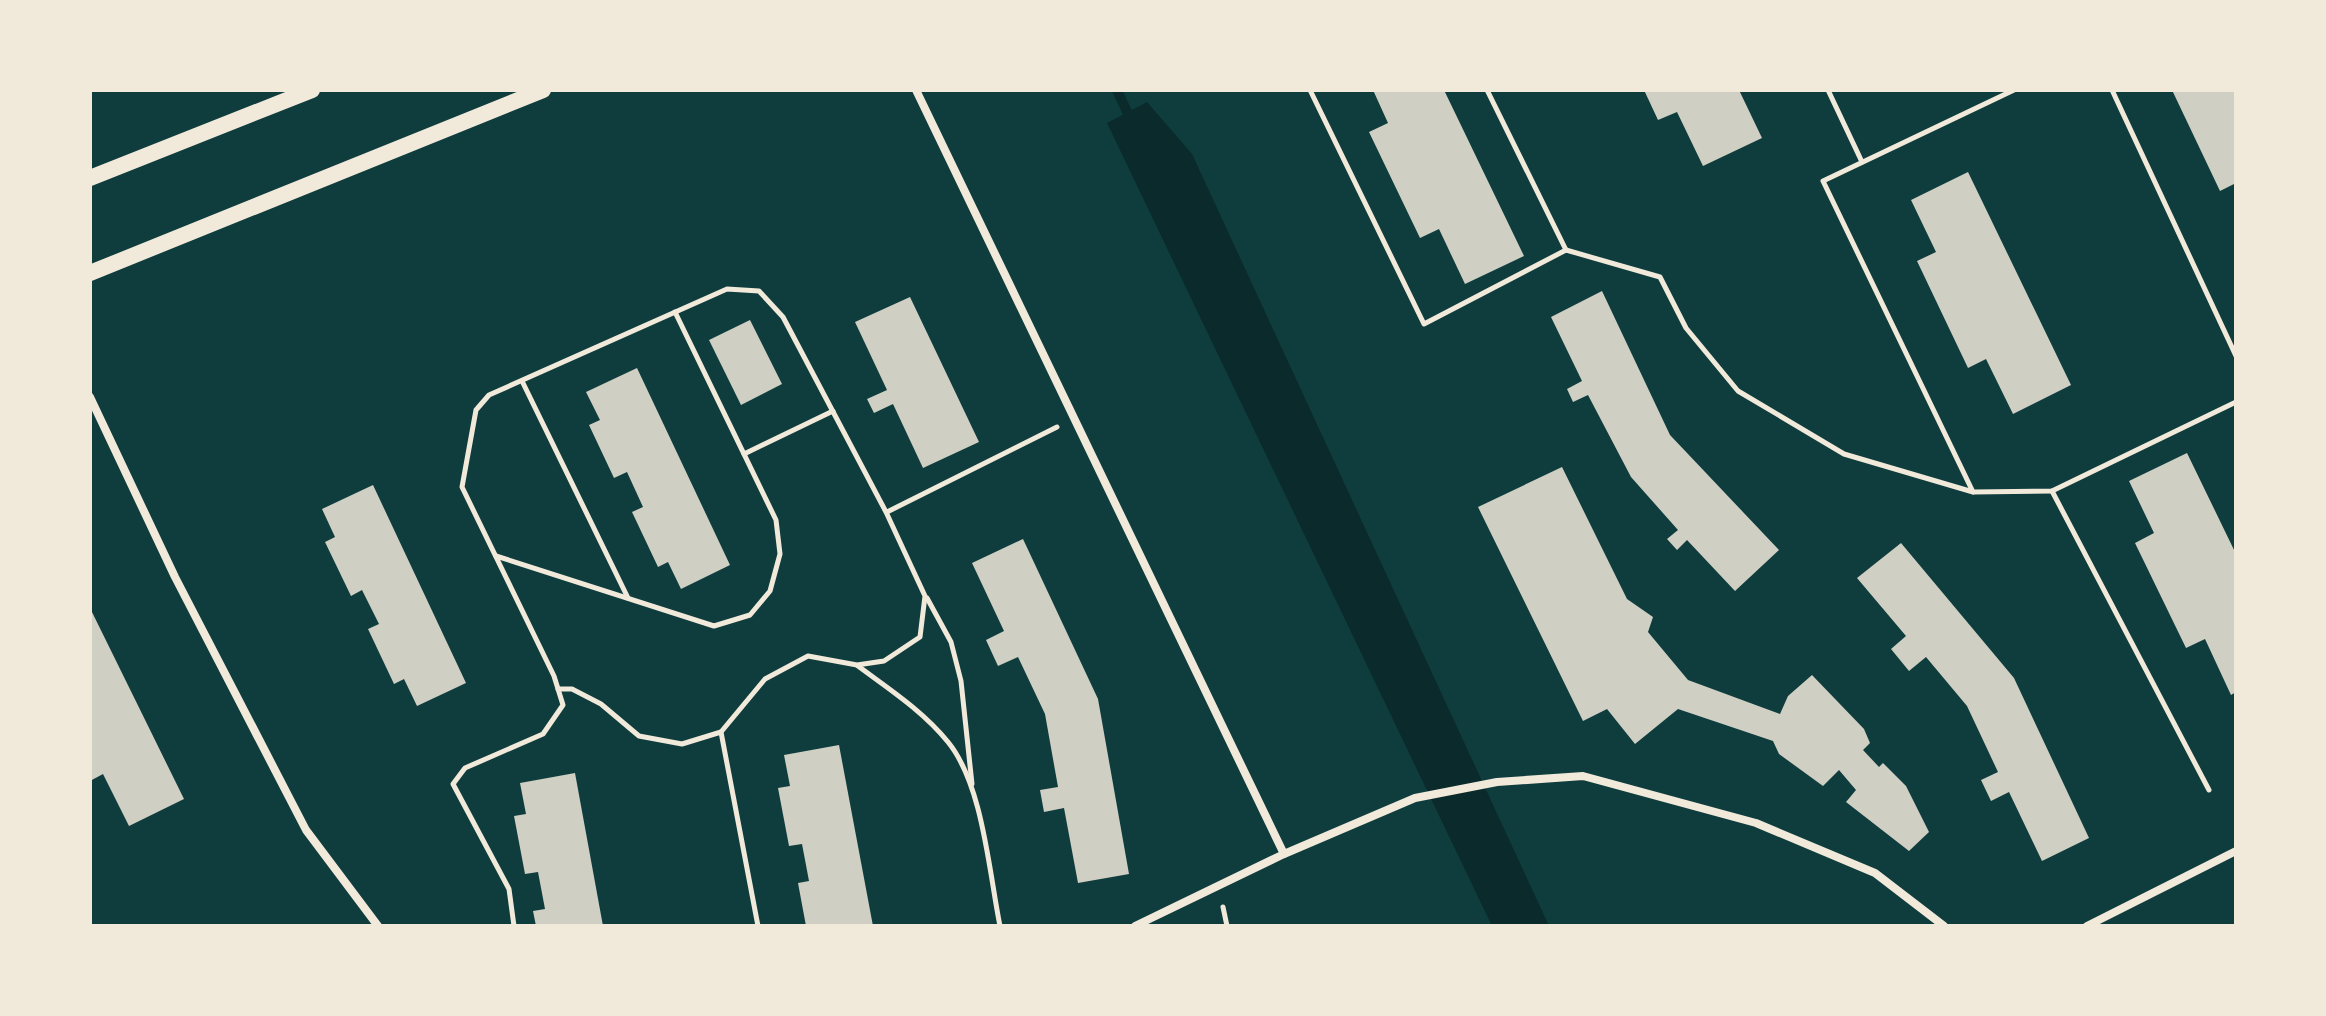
<svg xmlns="http://www.w3.org/2000/svg" width="2326" height="1016" viewBox="0 0 2326 1016" font-family="Ubuntu,sans-serif">
<style>
.water{fill:#0a2a2b}
.lines{fill:none;stroke-linecap:round;stroke-linejoin:round}
.stream{stroke:#0a2a2b;stroke-width:10}
.building{fill:#cfcfc3}
.path{stroke:#f1e9da;stroke-width:5}
.minor{stroke:#f1e9da;stroke-width:8}
.secondary{stroke:#f1e9da;stroke-width:16}
</style>
<rect width="100%" height="100%" fill="#0f3d3e"/>
<path class="water" d="M1147,102L1192,154L1549,926H1492L1107,123Z"/>
<g class="lines">
<path class="stream" d="M1117,90L1133,125"/>
</g>
<g class="building">
<path d="M1373,90H1444L1524,256L1465,284L1439,229L1420,238L1369,132L1388,123Z"/>
<path d="M1644,90H1739L1762,138L1703,166L1677,112L1658,120Z"/>
<path d="M2172,90H2236V183L2220,191Z"/>
<path d="M1968,172L2071,385L2013,414L1986,359L1968,368L1917,261L1936,252L1911,200Z"/>
<path d="M1602,291L1670,435L1779,550L1735,591L1687,540L1677,550L1667,539L1678,530L1631,477L1588,395L1573,402L1567,389L1582,381L1551,317Z"/>
<path d="M910,297L979,442L923,468L893,404L874,413L867,399L887,390L855,322Z"/>
<path d="M750,320L782,384L741,405L709,340Z"/>
<path d="M637,368L730,565L681,589L668,562L658,567L632,512L643,507L627,472L614,478L589,425L600,420L586,392Z"/>
<path d="M2187,453L2236,554V692L2231,695L2205,639L2186,648L2135,543L2154,533L2129,481Z"/>
<path d="M1562,467L1627,599L1653,617L1648,632L1688,680L1780,714L1788,696L1812,675L1864,729L1870,743L1863,750L1879,767L1883,763L1906,786L1929,832L1909,851L1846,802L1856,790L1839,770L1823,786L1779,754L1773,741L1678,709L1635,744L1607,709L1583,721L1478,507Z"/>
<path d="M373,485L466,683L417,706L404,679L394,684L368,629L379,624L362,590L351,596L325,542L335,537L322,509Z"/>
<path d="M1023,539L1098,699L1129,874L1078,883L1064,808L1044,812L1040,790L1058,787L1045,714L1018,657L998,666L986,640L1004,631L972,563Z"/>
<path d="M1901,543L2014,678L2089,838L2042,861L2009,792L1991,801L1981,780L1998,772L1967,706L1926,657L1909,671L1891,649L1906,636L1857,578Z"/>
<path d="M90,608L184,799L129,826L103,774L90,781Z"/>
<path d="M839,745L873,926H806L798,883L809,881L802,844L789,846L778,788L790,786L784,755Z"/>
<path d="M575,773L603,926H536L533,911L545,909L538,872L525,874L514,816L526,814L520,783Z"/>
</g>
<g class="lines">
<g class="path">
<path d="M1310,90L1424,324L1566,250L1660,277L1686,328L1738,391L1844,454L1973,492"/>
<path d="M1487,90L1566,250"/>
<path d="M1828,90L1862,162"/>
<path d="M2014,90L1823,181L1973,492L2052,491L2236,402"/>
<path d="M2112,90L2236,356"/>
<path d="M522,381L628,598"/>
<path d="M744,454L833,411"/>
<path d="M2052,491L2209,790"/>
<path d="M887,512L1057,427"/>
<path d="M496,556L714,626L750,615L770,591L780,554L776,520L675,312"/>
<path d="M927,598L951,642L961,681L972,784"/>
<path d="M858,666C889,689 923,711 948,742C983,785 989,872 1000,926"/>
<path d="M558,689H572L601,704L639,736L682,744L721,732"/>
<path d="M1223,907L1227,926"/>
<path d="M514,926L509,889L453,784L465,768L543,734L563,705L554,676L462,487L476,410L489,395L727,289L759,291L783,317L886,512L925,596L920,637L884,661L857,665L808,656L765,679L721,732L758,926"/>
</g>
<g class="minor">
<path d="M916,90L1284,854L1135,926"/>
<path d="M90,397L175,577L306,830L378,926"/>
<path d="M1284,854L1415,798L1497,782L1583,776L1756,823L1875,873L1944,926"/>
<path d="M2087,926L2236,851"/>
</g>
<g class="secondary">
<path d="M90,178L312,90"/>
<path d="M90,273L543,90"/>
</g>
</g>
<rect width="2326" height="1016" fill="none" stroke="#f1e9da" stroke-width="184"/>
</svg>
